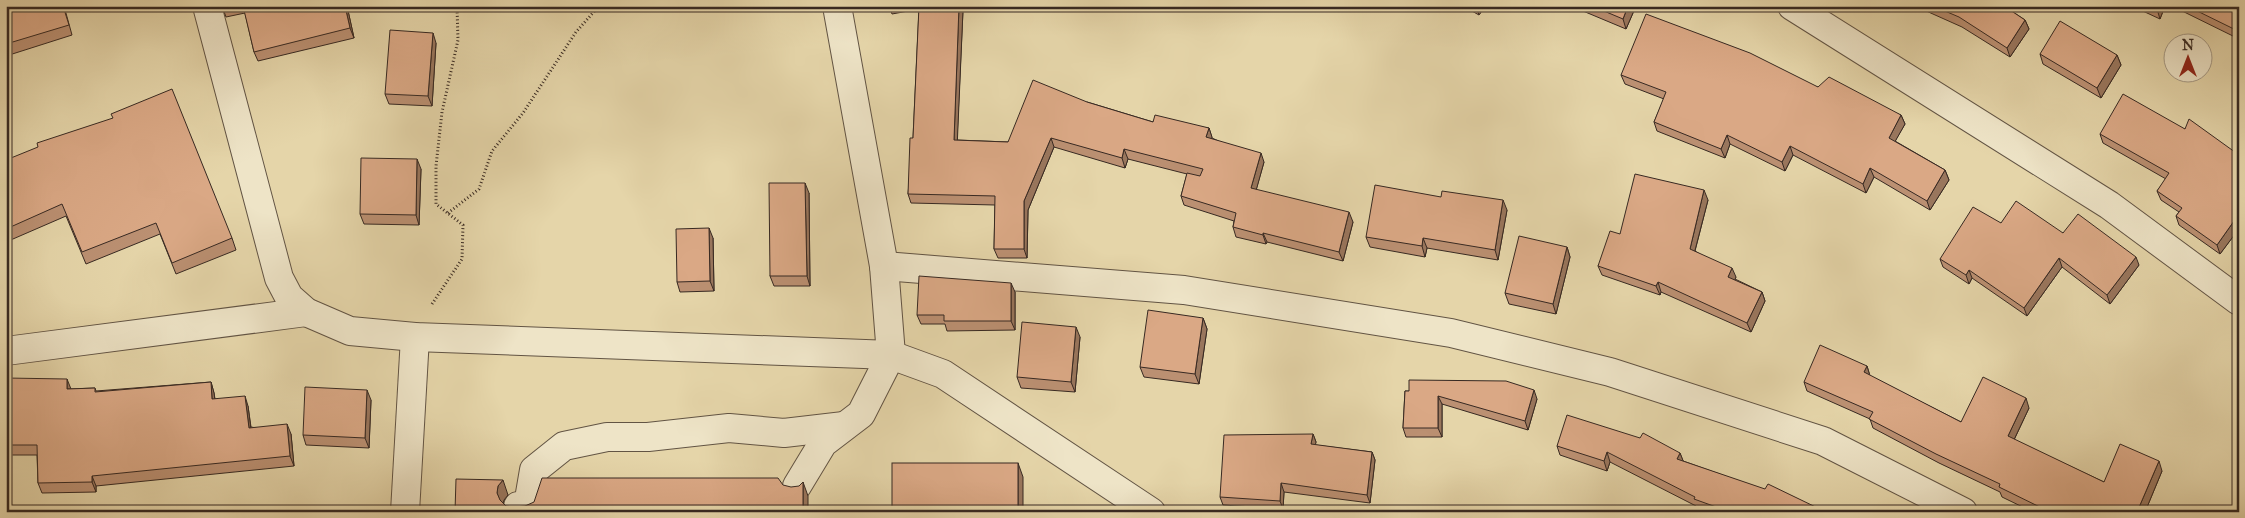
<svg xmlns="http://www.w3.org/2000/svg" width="2245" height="518" viewBox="0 0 2245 518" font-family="'IM FELL Great Primer',serif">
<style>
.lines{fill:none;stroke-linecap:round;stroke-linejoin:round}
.street-casing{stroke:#625444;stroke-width:30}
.path{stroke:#372922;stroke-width:3;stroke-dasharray:1 2.5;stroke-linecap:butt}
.street{stroke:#eee4c7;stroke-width:28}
.wall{fill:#bb9072;stroke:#372922}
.shaded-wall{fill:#99765d;stroke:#372922}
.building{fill:#daa885;stroke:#372922}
</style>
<rect width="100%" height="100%" fill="#e5d5a9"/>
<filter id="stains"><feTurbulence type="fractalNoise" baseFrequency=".004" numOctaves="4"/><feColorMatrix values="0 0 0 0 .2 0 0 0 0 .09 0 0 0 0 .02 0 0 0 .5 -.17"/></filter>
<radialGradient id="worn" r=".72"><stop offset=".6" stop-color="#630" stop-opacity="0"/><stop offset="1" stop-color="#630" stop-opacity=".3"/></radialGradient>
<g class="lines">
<defs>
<g id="street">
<path d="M207,6L279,278L289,297L306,312L350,331L415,337L891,355L884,266L837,6"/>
<path d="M1792,6L2109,205L2239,301"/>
<path d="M884,266L1184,290L1451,333L1610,372L1823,441L1963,512"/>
<path d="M6,351L306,312"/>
<path d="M797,486L823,443L861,414L891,355L943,374L1151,512"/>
<path d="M518,506L528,505L534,470L564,446L607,437H648L729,428L784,433L844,426"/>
<path d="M405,512L415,337"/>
</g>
</defs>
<use href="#street" class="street-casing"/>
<g class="path">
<path d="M448,213L479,189L492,151L523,113L576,32L599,6"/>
<path d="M432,304L462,259L463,225L436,204V166L442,112L458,40L457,6"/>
</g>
<use href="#street" class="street"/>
</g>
<g class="wall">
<path d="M6,6H64L72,35L6,56Z"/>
<path d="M222,6H347L354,38L258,61L254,52L245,13L226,17Z"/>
<path d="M889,6H962L963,10L957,140L1008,142L1087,102L1153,122L1209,128L1212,138L1264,162L1256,190L1353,222L1343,261L1267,242L1266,244L1236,237L1233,227L1234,221L1184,205L1181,196L1187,174L1128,159L1125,168L1054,147L1028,210L1027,258H998L994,249L995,205L911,203L908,194L913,138L919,9L892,14Z"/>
<path d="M1463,6H1485L1479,15Z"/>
<path d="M1571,6H1636L1626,29Z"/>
<path d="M1915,6H2004L2025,20L2029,29L2010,57L1962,27Z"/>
<path d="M2132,6H2165L2160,19Z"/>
<path d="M2172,6H2239V39Z"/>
<path d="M436,43L432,106L389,104L385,94Z"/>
<path d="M2040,54L2117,55L2121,65L2101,98L2043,64Z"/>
<path d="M1621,75L1818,87L1901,115L1905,124L1895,141L1945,170L1949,180L1930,210L1874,177L1866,193L1793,155L1785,171L1730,144L1725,158L1657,131L1654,122L1664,99L1625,84Z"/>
<path d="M2185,129L2239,155V231L2238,230L2220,254L2179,225L2176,216L2179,212L2161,200L2157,191L2166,179L2103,143L2100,134Z"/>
<path d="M6,160L232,238L236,250L176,274L160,234L86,264L66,216L6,242Z"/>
<path d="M421,169L419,225L364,224L360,214Z"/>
<path d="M809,193L810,286H774L770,276Z"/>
<path d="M1708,200L1695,251L1736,277L1735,279L1762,292L1765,301L1751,332L1661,292L1660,295L1602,275L1598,266L1620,234Z"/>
<path d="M1507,210L1498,260L1427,248L1425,257L1370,247L1366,237Z"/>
<path d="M2001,223L2063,233L2139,265L2110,304L2062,267L2027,316L1972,278L1969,284L1943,267L1940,259Z"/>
<path d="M713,238L714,291L680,292L677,282Z"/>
<path d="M1567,247L1570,257L1556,314L1509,304L1505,293Z"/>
<path d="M6,271L11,284L6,285Z"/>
<path d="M1015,292V330L947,331L945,324H921L917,315Z"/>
<path d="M1203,318L1207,329L1199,384L1144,377L1140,367Z"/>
<path d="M1080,337L1075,392L1021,388L1017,377Z"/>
<path d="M1867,366L1870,376L1961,422L2029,408L2014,440L2104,482L2162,471L2145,512H2033L2002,497L2000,492L1939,463L1873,428L1870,419L1807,391L1804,382Z"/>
<path d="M6,378L70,389L95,388L96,391L211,382L214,393L215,399L248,406L251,427L291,434L294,466L96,486V492L42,493L38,483L37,455H6Z"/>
<path d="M1405,391L1537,399L1528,430L1442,404V437H1406L1403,428Z"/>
<path d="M371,400L369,448L306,445L303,435Z"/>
<path d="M1313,434L1316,442L1315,445L1372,452L1375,460L1370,503L1284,492L1283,509L1223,505L1220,497Z"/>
<path d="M1557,446L1680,453L1683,461L1826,512H1706L1698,509L1696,506L1610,462L1607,471L1560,455Z"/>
</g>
<g class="shaded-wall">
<path d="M345,6H347L354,38L350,28Z"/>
<path d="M959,6H962L963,10L957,149L954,140Z"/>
<path d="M1476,6H1485L1479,15Z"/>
<path d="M1628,6H1636L1626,29L1623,19Z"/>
<path d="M2158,6H2165L2160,19L2157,9Z"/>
<path d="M2025,20L2029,29L2010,57L2007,48Z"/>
<path d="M433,33L436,43L432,106L428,96Z"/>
<path d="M2117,55L2121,65L2101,98L2097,88Z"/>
<path d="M1901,115L1905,124L1892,147L1889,138Z"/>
<path d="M1209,128L1212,137L1210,146L1206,137Z"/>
<path d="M1727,135L1730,144L1725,158L1721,149Z"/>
<path d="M1051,138L1054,147L1028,210L1027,258L1024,249V201Z"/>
<path d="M1790,146L1793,155L1785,171L1782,162Z"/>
<path d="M1124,149L1128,159L1125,168L1122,158Z"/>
<path d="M1261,153L1264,162L1254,198L1251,188Z"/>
<path d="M417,159L421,169L419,225L416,215Z"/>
<path d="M1870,168L1874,177L1866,193L1863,184Z"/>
<path d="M1945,170L1949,180L1930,210L1927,201Z"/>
<path d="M805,183L809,193L810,286L807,276Z"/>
<path d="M1704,190L1708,200L1693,258L1690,249Z"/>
<path d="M1503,200L1507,210L1498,260L1495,250Z"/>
<path d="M1349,212L1353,222L1343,261L1339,252Z"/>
<path d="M2234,221L2238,230L2220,254L2217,245Z"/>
<path d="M709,228L713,238L714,291L710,281Z"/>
<path d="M1263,233L1267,242L1266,244L1263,235Z"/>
<path d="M1423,238L1427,248L1425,257L1422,246Z"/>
<path d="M1567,247L1570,257L1556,314L1553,304Z"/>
<path d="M2136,257L2139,265L2110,304L2107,295Z"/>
<path d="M2059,258L2062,267L2027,316L2024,308Z"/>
<path d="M1732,268L1736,277L1732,286L1728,277Z"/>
<path d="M1969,270L1972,278L1969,284L1966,275Z"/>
<path d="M1658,282L1661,292L1660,295L1656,286Z"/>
<path d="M1011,283L1015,292V330L1011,321Z"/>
<path d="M1762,292L1765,301L1751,332L1747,323Z"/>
<path d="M1203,318L1207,329L1199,384L1195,374Z"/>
<path d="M1076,327L1080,337L1075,392L1071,382Z"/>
<path d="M1867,366L1870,376L1864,372Z"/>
<path d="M67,379L71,389H67Z"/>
<path d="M211,382L214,393L216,409L212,399Z"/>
<path d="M367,390L371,400L369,448L365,438Z"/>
<path d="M1534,390L1537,399L1528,430L1525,421Z"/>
<path d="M245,396L248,406L252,438L249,428Z"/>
<path d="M1438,396L1442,404V437L1438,428Z"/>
<path d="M2026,398L2029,408L2011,446L2008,436Z"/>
<path d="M287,424L291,434L294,466L290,456Z"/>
<path d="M1313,434L1316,442L1314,452L1311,444Z"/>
<path d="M1372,452L1375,460L1370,503L1367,495Z"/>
<path d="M1607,452L1610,462L1607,471L1604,461Z"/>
<path d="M1680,453L1684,463L1677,459Z"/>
<path d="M2159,461L2162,471L2145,512H2137Z"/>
<path d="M1018,463L1023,477V512H1018Z"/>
<path d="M92,476L96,486V492L92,482Z"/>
<path d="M503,480L508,495L504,500L502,507L497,493L498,486Z"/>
<path d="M803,482L808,496V512H803Z"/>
<path d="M1281,483L1284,492L1283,509L1280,501Z"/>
</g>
<g class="building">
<path d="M6,6H63L69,25L6,44Z"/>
<path d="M243,6H345L350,28L254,52Z"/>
<path d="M919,6H959L954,140L1008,142L1033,80L1087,102L1153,122L1155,115L1209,128L1206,137L1261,153L1251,188L1349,212L1339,252L1263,233V235L1233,227L1236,213L1181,196L1187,173L1200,176L1203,169L1124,149L1122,158L1051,138L1024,201V249H994L995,196L908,194L910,138H913Z"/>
<path d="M1592,6H1628L1623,19Z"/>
<path d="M1933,6H2004L2025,20L2007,48L1959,17Z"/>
<path d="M2149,6H2158L2157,9Z"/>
<path d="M2187,6H2239V29L2238,31Z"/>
<path d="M1646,14L1750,53L1818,87L1829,77L1901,115L1889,138L1945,170L1927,201L1870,168L1863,184L1790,146L1782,162L1727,135L1721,149L1654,122L1666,92L1621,75Z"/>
<path d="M2060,21L2117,55L2097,88L2040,54Z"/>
<path d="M390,30L433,33L428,96L385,94Z"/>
<path d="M172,89L232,238L172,263L156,223L82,252L62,204L6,229V160L38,147L37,143L113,118L111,114Z"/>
<path d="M2123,94L2185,129L2189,119L2239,155V224L2234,221L2217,245L2176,216L2182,208L2157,191L2169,173L2100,134Z"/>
<path d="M361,158L417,159L416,215L360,214Z"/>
<path d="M1635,174L1704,190L1690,249L1732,268L1728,277L1762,292L1747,323L1658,282L1656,286L1598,266L1610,231L1620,234Z"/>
<path d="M769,183H805L807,276H770Z"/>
<path d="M1375,185L1441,197L1442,191L1503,200L1495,250L1423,238L1422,246L1366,237Z"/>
<path d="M2016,201L2063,233L2078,214L2136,257L2107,295L2059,258L2024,308L1969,270L1966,275L1940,259L1973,207L2001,223Z"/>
<path d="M709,228L710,281L677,282L676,229Z"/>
<path d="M1519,236L1567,247L1553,304L1505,293Z"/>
<path d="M919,276L1011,283V321H944V315H917Z"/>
<path d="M1148,310L1203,318L1195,374L1140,367Z"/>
<path d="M1022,322L1076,327L1071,382L1017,377Z"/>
<path d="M1820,345L1867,366L1864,372L1961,422L1983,377L2026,398L2008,436L2104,482L2120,444L2159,461L2137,512H2050L1999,487L2000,484L1936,454L1869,419L1873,412L1804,382Z"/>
<path d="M6,378L67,379V389L95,388V392L211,382L212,399L245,396L249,428L287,424L290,456L92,476V482L38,483L37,445H6Z"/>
<path d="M1409,380L1506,381L1534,390L1525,421L1438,396V428H1403L1405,391H1409Z"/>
<path d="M305,387L367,390L365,438L303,435Z"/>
<path d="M1567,415L1640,438L1643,433L1680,453L1677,459L1765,489L1768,484L1826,512H1730L1694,499L1695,497L1607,452L1604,461L1557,446Z"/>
<path d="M1313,434L1311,444L1372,452L1367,495L1281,483L1280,501L1220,497L1224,435Z"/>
<rect x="892" y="463" width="126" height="49"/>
<path d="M542,478H778L783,485L791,487L799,486L803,482V512H455L456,479L503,480L498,486L497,493L500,500L506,506L514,507L525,506L534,502Z"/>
<path d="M252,507L318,512H251Z"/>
</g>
<rect width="2245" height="518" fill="none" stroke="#e5d5a9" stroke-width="25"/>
<rect x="8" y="8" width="2230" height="503" fill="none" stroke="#372922" stroke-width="2.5"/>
<rect x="12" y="12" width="2220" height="493" fill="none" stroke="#372922"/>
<g transform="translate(2188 58)"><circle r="24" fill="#eee4c7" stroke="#a59985"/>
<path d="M0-4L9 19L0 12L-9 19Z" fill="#8f2418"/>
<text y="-8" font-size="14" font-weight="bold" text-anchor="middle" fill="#372922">N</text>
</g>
<rect width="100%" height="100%" filter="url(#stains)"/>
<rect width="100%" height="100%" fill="url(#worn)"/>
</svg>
